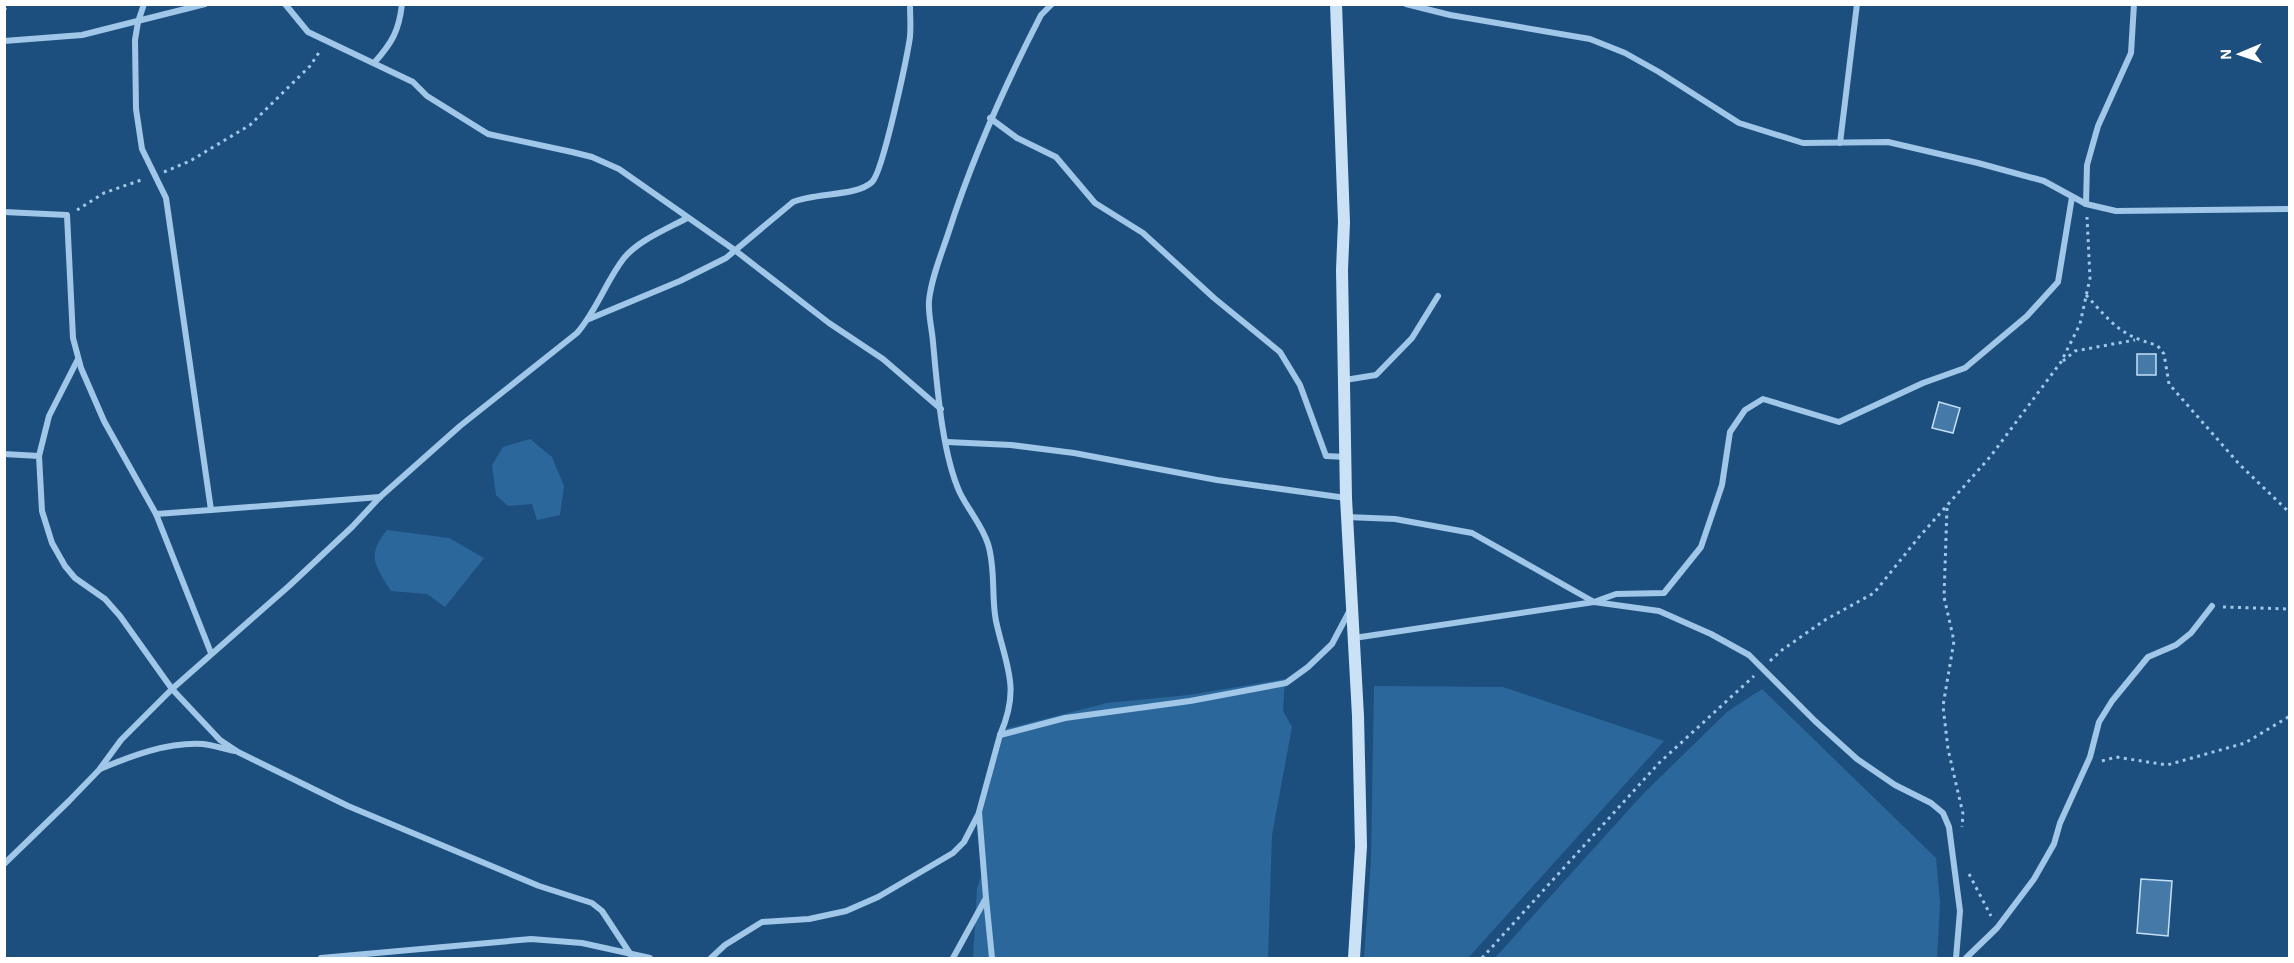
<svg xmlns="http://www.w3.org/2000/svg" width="2294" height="963" viewBox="0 0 2294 963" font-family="'Alegreya Sans',sans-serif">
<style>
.green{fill:#2c679b}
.building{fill:#4579a8;stroke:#c4dff6;stroke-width:1.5}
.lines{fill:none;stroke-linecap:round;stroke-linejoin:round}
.path{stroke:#a0c6e8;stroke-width:3;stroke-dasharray:3 4.5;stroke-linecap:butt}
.street{stroke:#a0c6e8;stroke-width:6}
.secondary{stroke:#cbe1f6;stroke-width:12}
</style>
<rect width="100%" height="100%" fill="#1d4f7e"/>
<g class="green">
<path d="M530,439L552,457L564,486L560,515L537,520L532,504L508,506L496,495L492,465L503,447Z"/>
<path d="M387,530L449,538L484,558L445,607L427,594L391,591C375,565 366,556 387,530Z"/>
<path d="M1285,679L1283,711L1292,727L1272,835L1268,958H973L977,888L983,872L982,813L1005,729L1107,703L1189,695Z"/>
<path d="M1374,686L1503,687L1664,741L1468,958H1364L1371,860Z"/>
<path d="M1762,689L1936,858L1940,902L1937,958H1495L1643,794L1727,712Z"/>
</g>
<g class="building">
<rect x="2137" y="354" width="19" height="21"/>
<path d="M1939,402L1960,408L1953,433L1932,428Z"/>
<path d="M2141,879L2172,881L2168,936L2137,933Z"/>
</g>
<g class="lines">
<g class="path">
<path d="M4,10L10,4"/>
<path d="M164,172L190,161L250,125L310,66L320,51"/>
<path d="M77,210L104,193L144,179"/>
<path d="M2086,295C2111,322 2120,336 2157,345L2164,354L2169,384L2240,465L2290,513"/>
<path d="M2063,361L2075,351L2135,340"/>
<path d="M1947,508L1944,597L1954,641L1943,706L1948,749L1963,814L1962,827"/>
<path d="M2223,607L2290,609"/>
<path d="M1770,661L1782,650L1825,620L1874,593L1919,537L1990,457L2061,362L2080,324L2090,278L2087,217"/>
<path d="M2102,761L2116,757L2167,765L2245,743L2290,716"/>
<path d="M1969,874L1991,916"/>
<path d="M1482,958L1659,763L1754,676"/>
</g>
<g class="street">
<path d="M144,4L138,22L135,40L136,109L142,149L166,198L211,510L380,497"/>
<path d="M285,4L308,32L413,82L427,96L488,134L572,152L592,157L619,169L736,251L829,323L883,359L941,409"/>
<path d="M1406,4L1450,15L1590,39L1625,53L1659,72L1739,123L1803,143L1888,142L1978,163L2044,181L2086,204L2116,211L2290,209"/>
<path d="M4,41L82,35L205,4"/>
<path d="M374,63C392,43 399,31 402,4"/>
<path d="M990,118L1017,138L1056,157L1095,203L1143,233L1214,298L1280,352L1300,385L1326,456L1346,457"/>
<path d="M1840,143L1857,4"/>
<path d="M2086,204L2087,165L2098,126L2131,53L2134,4"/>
<path d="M4,212L67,215L73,338L81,368L104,421L156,514L211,653"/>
<path d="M589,319L680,281L726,258L793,202C815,192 856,197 872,182C883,172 907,57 910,37C911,26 910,15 910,4"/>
<path d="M1345,380L1376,375L1412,338L1438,296"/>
<path d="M947,442L1011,445L1074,453L1217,480L1346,498"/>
<path d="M4,454L39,456L42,511L52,543L65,566L75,578L105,599L120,616L172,689L220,740L238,752L348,806L539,886L592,903L602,911L633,958"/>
<path d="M39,456L49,416L78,359"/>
<path d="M156,514L211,510"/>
<path d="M1347,517L1395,519L1472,533L1594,602L1659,611L1711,634L1749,655L1815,721L1857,759L1895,785L1931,803L1943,813L1949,827L1960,911L1956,958"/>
<path d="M1354,638L1594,602L1616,594L1664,593L1701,547L1722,485L1730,432L1745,410L1763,399L1839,422L1923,383L1965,368L2027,316L2058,282L2072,197"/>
<path d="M1000,735L1065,718L1190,701L1286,683L1308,667L1332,644L1350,610"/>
<path d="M100,769C131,756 167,742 203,744C213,745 224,749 235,751"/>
<path d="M4,864L69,801L99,770L121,740L172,689L289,586L352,527L380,497L460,426L577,333C597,310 606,281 624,258C639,240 667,229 687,218"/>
<path d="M986,898L992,958"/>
<path d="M321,958L531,939L582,943L650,958"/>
<path d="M711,958L725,945L762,922L809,919L846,911L878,897L953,853L964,842L979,813"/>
<path d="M953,958L986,898L979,812L1000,735C1021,687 1006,667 996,621C991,596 996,570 988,544C982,525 969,511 960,493C942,454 937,385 933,342C932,329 928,314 929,301C931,278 942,253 949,231C973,156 1005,85 1041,15L1052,4"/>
<path d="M1966,958L1997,928L2034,879L2054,844L2060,823L2090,757L2099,722L2112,701L2148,657L2176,645L2191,633L2212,606"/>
</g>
<path class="secondary" d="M1336,4L1344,222L1342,270L1346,498L1358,716L1361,846L1354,958"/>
</g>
<rect width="2294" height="963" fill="none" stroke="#ffffff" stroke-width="12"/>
<g transform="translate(2240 54) rotate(268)" stroke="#1d4f7e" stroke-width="4.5" paint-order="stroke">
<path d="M0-4.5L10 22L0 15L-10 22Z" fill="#ffffff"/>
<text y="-9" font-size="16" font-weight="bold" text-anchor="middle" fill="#ffffff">N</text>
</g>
</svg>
